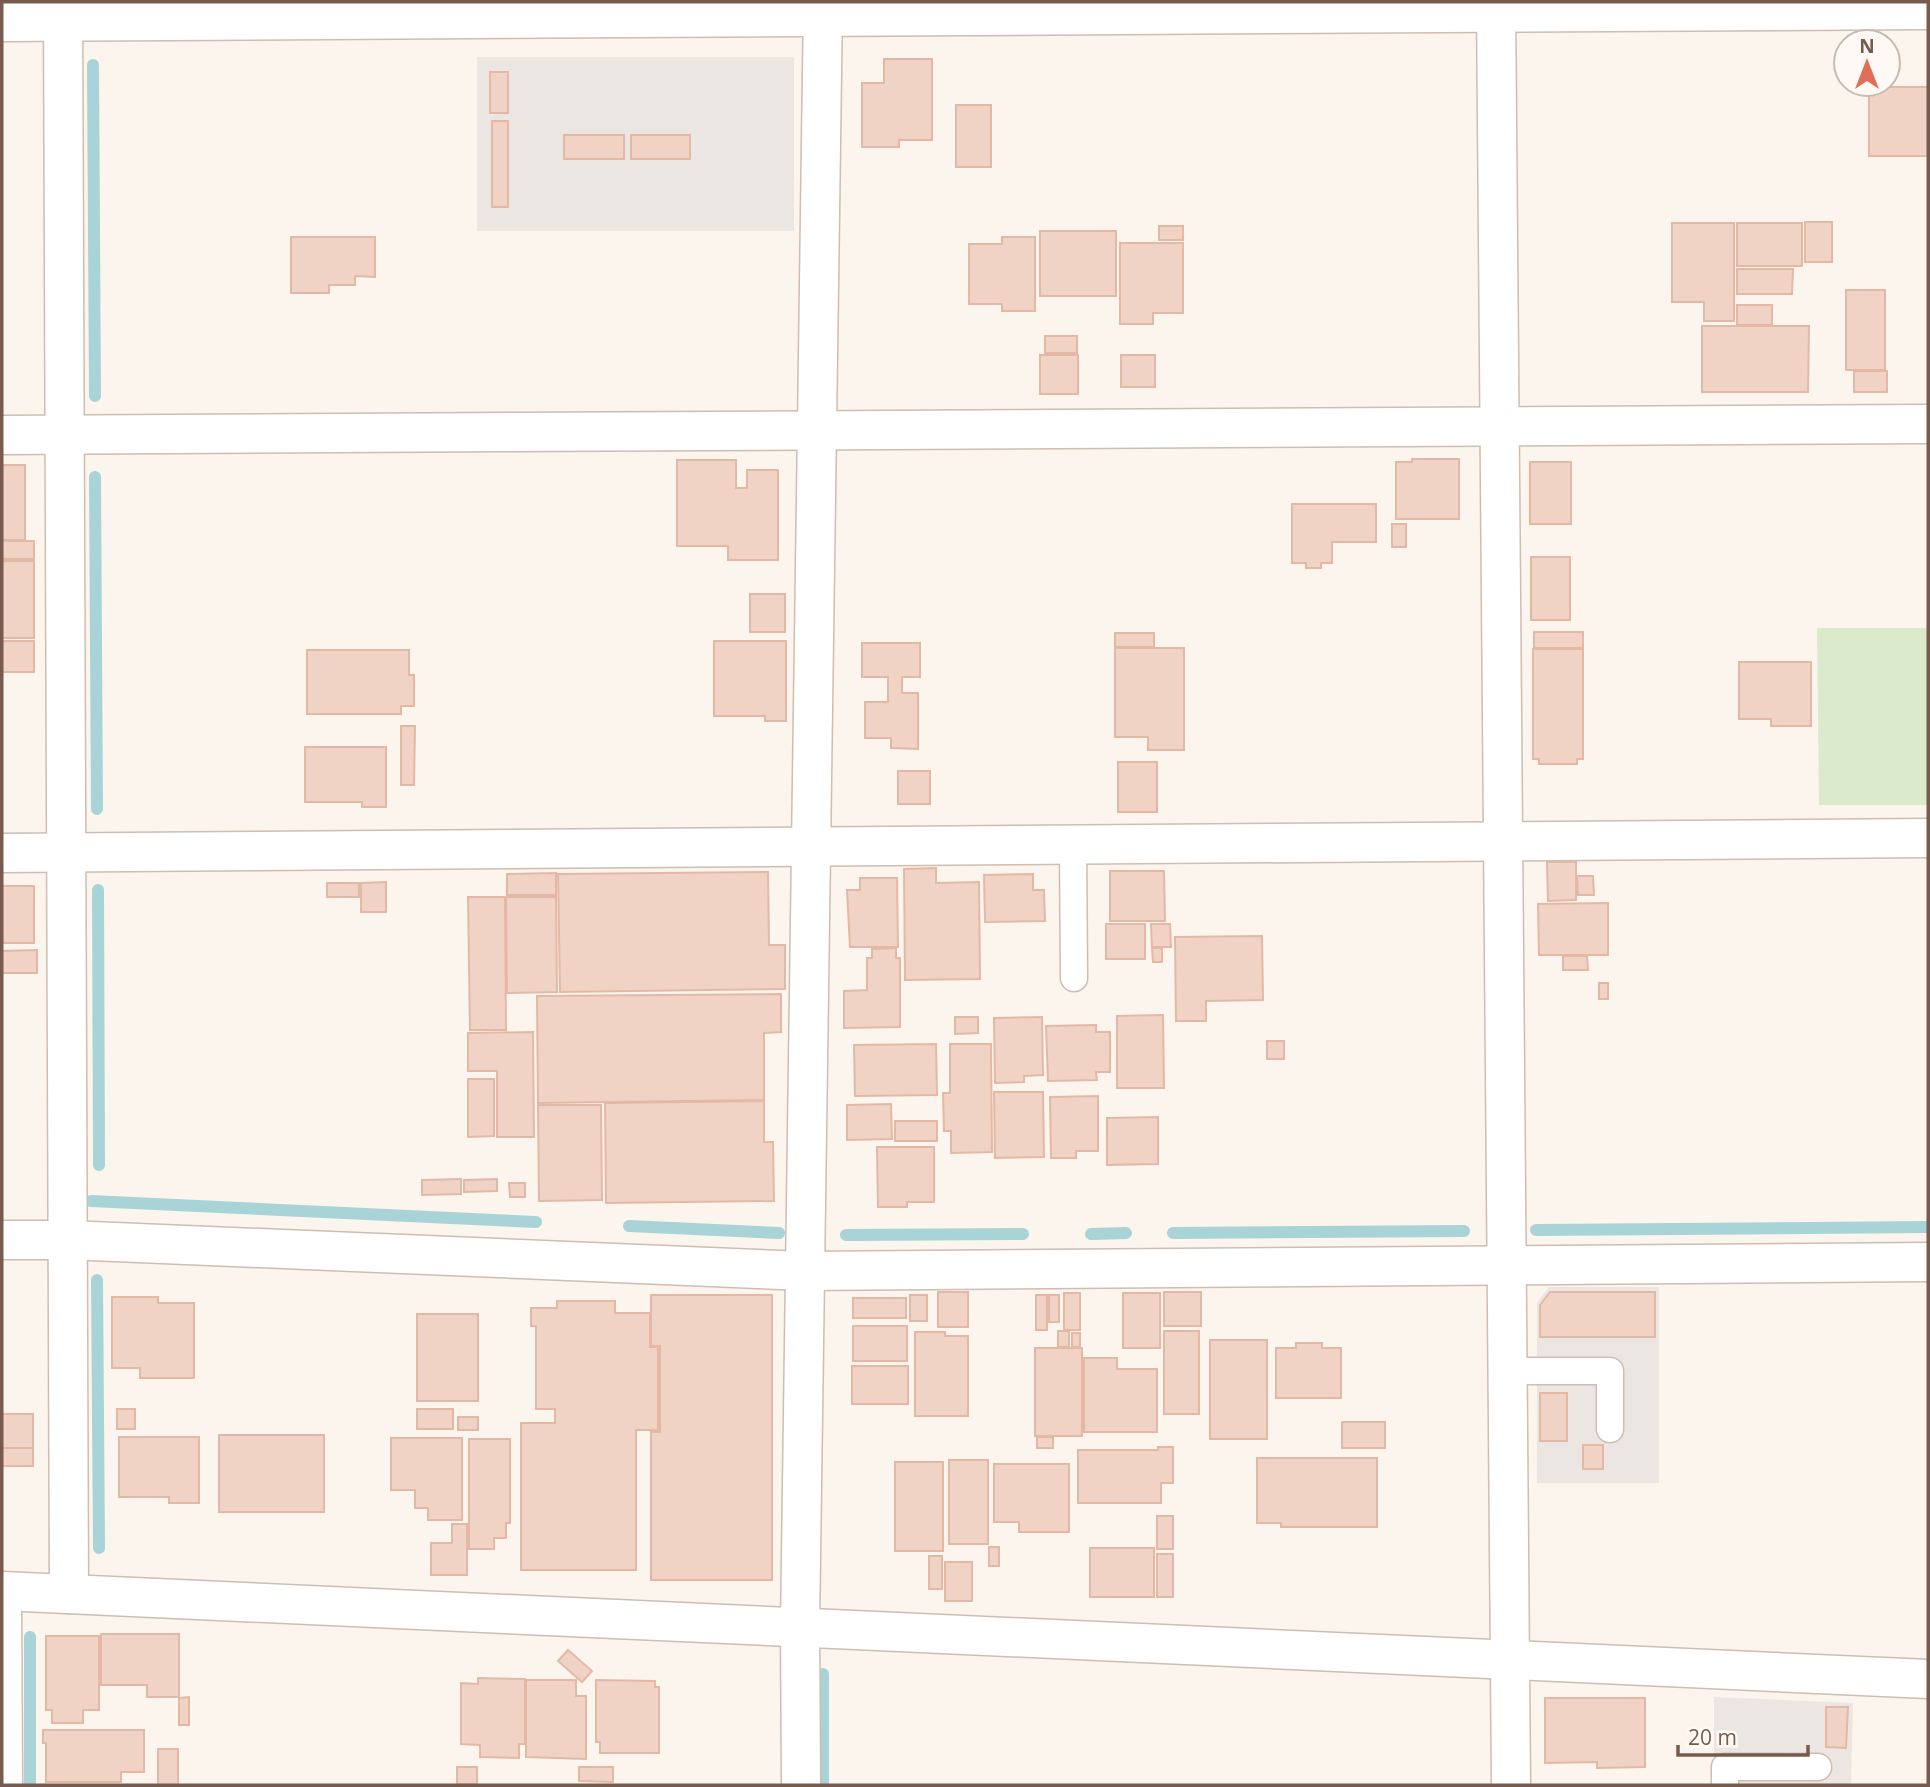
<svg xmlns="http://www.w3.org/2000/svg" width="1930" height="1787" viewBox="0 0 1930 1787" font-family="'Open Sans',sans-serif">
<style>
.industrial{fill:#ece6e2}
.green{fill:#daeacb}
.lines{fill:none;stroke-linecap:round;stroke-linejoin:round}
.stream{stroke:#a8d3d7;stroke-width:12}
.building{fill:#f1d3c5;stroke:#e3b9a6;stroke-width:2}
.service-casing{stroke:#cfbdb1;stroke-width:29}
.minor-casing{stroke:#cfbdb1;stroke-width:41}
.tertiary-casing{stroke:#cfbdb1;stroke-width:41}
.service{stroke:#fff;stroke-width:26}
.minor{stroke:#fff;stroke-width:38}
.tertiary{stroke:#fff;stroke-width:38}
</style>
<rect width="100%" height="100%" fill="#fcf5ed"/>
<g class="industrial">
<rect x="477" y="57" width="317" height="174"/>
<path d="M1549,1287H1659V1483H1537V1303Z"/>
<path d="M1714,1697L1853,1703L1851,1785H1714Z"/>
</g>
<path class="green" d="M1817,628H1928V805H1819Z"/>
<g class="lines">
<g class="stream">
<path d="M93,65L95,396"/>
<path d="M95,477L97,809"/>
<path d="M98,890L99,1165"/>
<path d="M91,1201L536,1222"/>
<path d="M629,1226L779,1233"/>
<path d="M1536,1230L1928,1227"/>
<path d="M1173,1233L1464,1231"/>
<path d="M1091,1234L1126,1233"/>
<path d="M846,1235L1023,1234"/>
<path d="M97,1280L99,1548"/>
<path d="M30,1637V1785"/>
<path d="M823,1674V1785"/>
</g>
</g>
<g class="building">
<path d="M884,59H932V140H899V147H862V83H884Z"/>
<rect x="490" y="72" width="18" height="41"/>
<rect x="1869" y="87" width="59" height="69"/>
<rect x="956" y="105" width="35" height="62"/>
<rect x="492" y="121" width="16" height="86"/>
<rect x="564" y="135" width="60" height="24"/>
<rect x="631" y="135" width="59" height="24"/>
<rect x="1805" y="222" width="27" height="40"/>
<path d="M1672,223H1734V321H1704V302H1672Z"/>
<rect x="1737" y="223" width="65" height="43"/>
<rect x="1159" y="226" width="24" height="14"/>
<rect x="1040" y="231" width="76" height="65"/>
<path d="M291,237H375V277L355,276V285H329V293H291Z"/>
<path d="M1002,237H1035V311H1002V304H969V244H1002Z"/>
<path d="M1120,243H1183V313H1153V324H1120Z"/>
<path d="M1737,269H1793L1792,294H1737Z"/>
<rect x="1846" y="290" width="39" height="80"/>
<rect x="1737" y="305" width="35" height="20"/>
<path d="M1702,326H1809L1808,392H1702Z"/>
<rect x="1045" y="336" width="32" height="17"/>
<rect x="1040" y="355" width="38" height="39"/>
<rect x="1121" y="355" width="34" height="32"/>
<rect x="1854" y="371" width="33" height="21"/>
<path d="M1412,459H1459V519H1396V462H1412Z"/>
<path d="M677,460H736V488H747V470H778V560H728V546H677Z"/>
<rect x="1530" y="462" width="41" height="62"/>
<rect x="2" y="465" width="23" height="75"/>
<path d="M1292,504H1376V542H1332V563H1321V568H1306V563H1292Z"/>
<rect x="1392" y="524" width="14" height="23"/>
<rect x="2" y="541" width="32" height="18"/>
<rect x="1531" y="557" width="39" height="63"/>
<rect x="2" y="561" width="32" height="77"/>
<rect x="750" y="594" width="35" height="38"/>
<rect x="1534" y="632" width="49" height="16"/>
<rect x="1115" y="633" width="39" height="14"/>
<rect x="2" y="641" width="32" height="31"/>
<path d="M714,641H786V721H765V716H714Z"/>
<path d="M862,643H920V677H902V693H918V749L891,748V738H865V702H888V677H862Z"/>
<path d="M1115,648H1184V750H1148V737H1115Z"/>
<path d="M1533,649H1583V759H1577V764H1539V759H1533Z"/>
<path d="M307,650H409V675H414V706H401V714H307Z"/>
<path d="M1739,662H1811V726H1771V719H1739Z"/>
<path d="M401,726H415L414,785H401Z"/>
<path d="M305,747H386V807H362V802H305Z"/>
<rect x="1118" y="762" width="39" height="50"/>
<rect x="898" y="771" width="32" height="33"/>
<path d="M1547,862H1576V900L1548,901Z"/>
<path d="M936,868V883L979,882L980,979L905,980L904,869Z"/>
<path d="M1110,871H1164L1165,921H1110Z"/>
<path d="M768,872L769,945H785V989L560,992L558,874Z"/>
<path d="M556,873V895H507V874Z"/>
<path d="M1033,874V890H1044L1045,921L985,922L984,875Z"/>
<path d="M1577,876H1593L1594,895H1578Z"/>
<path d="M860,878H897L898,947H850L847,890H860Z"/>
<path d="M386,882V912H361V883Z"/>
<rect x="327" y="883" width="32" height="14"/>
<rect x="2" y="886" width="32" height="57"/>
<path d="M468,897H505L506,1030H470Z"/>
<path d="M506,897H556L557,992L507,993Z"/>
<path d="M1608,903V955H1539L1538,904Z"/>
<rect x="1106" y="924" width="39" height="35"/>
<path d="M1151,924H1170L1171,947H1152Z"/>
<path d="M1262,936L1263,1000L1206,1001V1021H1176L1175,937Z"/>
<path d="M896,948V958H900V1027L844,1028V991L867,990V958H872V949Z"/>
<path d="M1152,948H1162V962H1153Z"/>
<path d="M37,950V973H2V951Z"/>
<path d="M1563,956H1587L1588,970H1563Z"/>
<rect x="1599" y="983" width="9" height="16"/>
<path d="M781,994V1032L764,1033V1100L538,1103L537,996Z"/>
<path d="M1163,1015L1164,1088H1117V1016Z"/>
<path d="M955,1017H978V1033L955,1034Z"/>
<path d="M1042,1017L1043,1075L1024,1076V1082L995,1083L994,1018Z"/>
<path d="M1096,1025V1032H1110V1072H1096L1097,1080L1048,1081L1046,1026Z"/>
<path d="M533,1032L534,1137H497V1071H468V1033Z"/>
<rect x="1267" y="1041" width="17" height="18"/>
<path d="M936,1044L937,1095L855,1096L854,1045Z"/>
<path d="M950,1044H991L992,1152L951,1153V1131H944L943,1093H950Z"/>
<path d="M468,1079H494V1136L468,1137Z"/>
<path d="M994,1092H1043L1044,1157L995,1158Z"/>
<path d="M1098,1096V1151H1076V1158H1051L1050,1097Z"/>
<path d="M764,1101V1142H773L774,1201L606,1203L605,1103Z"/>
<path d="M891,1104L892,1139L847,1140V1105Z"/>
<path d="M538,1105H601L602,1200L539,1201Z"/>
<path d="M1158,1117V1164L1107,1165V1118Z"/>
<rect x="895" y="1121" width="42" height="20"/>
<path d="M877,1147H934V1202H907V1207H878Z"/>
<path d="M461,1179V1194L422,1195V1180Z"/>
<path d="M497,1179V1191L464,1192V1180Z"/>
<path d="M509,1183H525V1197H510Z"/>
<rect x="938" y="1292" width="30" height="35"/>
<rect x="1164" y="1292" width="37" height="34"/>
<path d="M1550,1292H1655V1337H1540V1305Z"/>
<rect x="1064" y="1293" width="16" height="37"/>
<rect x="1123" y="1293" width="37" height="55"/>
<path d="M651,1295H772V1580H651V1432H660V1346H651Z"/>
<rect x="910" y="1295" width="17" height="26"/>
<rect x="1036" y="1295" width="11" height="35"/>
<rect x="1049" y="1295" width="10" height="27"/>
<path d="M112,1297H158V1303H194V1378H140V1368H112Z"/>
<rect x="853" y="1298" width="53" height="20"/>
<path d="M557,1301H615V1313H650V1347H658V1430H636V1570H521V1423H555V1409H536V1326H531V1308H557Z"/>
<rect x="417" y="1314" width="61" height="87"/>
<rect x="853" y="1326" width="54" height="35"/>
<rect x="1058" y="1331" width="11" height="16"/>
<rect x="1164" y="1331" width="35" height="83"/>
<path d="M915,1332H945V1336H968V1416H915Z"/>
<rect x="1072" y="1333" width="8" height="14"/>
<rect x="1210" y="1340" width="57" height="99"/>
<path d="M1296,1343H1322V1348H1341V1398H1276V1348H1296Z"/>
<rect x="1035" y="1348" width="47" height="88"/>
<path d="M1084,1358H1117V1369H1157V1432H1084Z"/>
<rect x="852" y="1366" width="56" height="38"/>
<rect x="1540" y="1393" width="27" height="48"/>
<rect x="117" y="1409" width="18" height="20"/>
<rect x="417" y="1409" width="36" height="20"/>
<rect x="2" y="1414" width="31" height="34"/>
<rect x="458" y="1417" width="20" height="13"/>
<rect x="1342" y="1422" width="43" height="26"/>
<rect x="219" y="1435" width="105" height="77"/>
<path d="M119,1437H199V1503H169V1497H119Z"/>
<rect x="1037" y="1437" width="16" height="11"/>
<path d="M391,1438H462V1520H428V1508H415V1490H391Z"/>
<path d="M469,1439H510V1523H506V1538H494V1549H469Z"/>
<rect x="1583" y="1445" width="20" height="24"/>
<path d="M1158,1447H1173V1483H1161V1503H1078V1450H1158Z"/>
<rect x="2" y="1448" width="31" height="18"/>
<path d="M1257,1458H1377V1527H1281V1523H1257Z"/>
<rect x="949" y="1460" width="39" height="84"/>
<rect x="895" y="1462" width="48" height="89"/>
<path d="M994,1464H1069V1532H1019V1522H994Z"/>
<rect x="1157" y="1516" width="16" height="33"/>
<path d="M452,1524H467V1575H431V1543H452Z"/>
<rect x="989" y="1547" width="10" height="19"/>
<rect x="1090" y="1548" width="64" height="49"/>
<rect x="1157" y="1554" width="16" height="43"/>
<rect x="929" y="1556" width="13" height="33"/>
<rect x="945" y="1562" width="27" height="39"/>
<path d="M101,1634H179V1697H147V1685H101Z"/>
<path d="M46,1636H99V1710H83V1723H52V1710H46Z"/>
<path d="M568,1650L592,1671L582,1682L558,1661Z"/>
<path d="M478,1678L525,1679V1744H519V1758L480,1757V1745L461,1744V1683L478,1684Z"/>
<path d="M526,1680H576V1696H586V1759L526,1757Z"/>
<path d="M596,1680L655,1681V1687H659V1753H600V1742H596Z"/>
<path d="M189,1697V1725H179V1698Z"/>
<path d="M1545,1698H1645V1767L1597,1768V1762L1545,1763Z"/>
<path d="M1826,1707H1848L1846,1748L1826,1747Z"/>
<path d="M43,1730H144V1772H121V1782H46V1743H43Z"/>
<rect x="158" y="1749" width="20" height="36"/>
<rect x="457" y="1767" width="20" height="17"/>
<path d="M579,1767H613V1782L579,1781Z"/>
</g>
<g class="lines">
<defs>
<g id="service">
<path d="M1073,844L1074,978"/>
<path d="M1508,1371H1610V1429"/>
<path d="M1725,1785V1767H1818"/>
</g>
<g id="minor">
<path d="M63,2L69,1594"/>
<path d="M1496,2L1511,1785"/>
<path d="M2,22L1928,10"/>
<path d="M2,435L1928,424"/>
<path d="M2,853L1928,838"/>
<path d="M2,1240H68L805,1271L1928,1262"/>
<path d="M2,1591L3,1785"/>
<path d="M801,1785L800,1627L823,2"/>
</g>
<path id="tertiary" d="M2,1591L1928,1679"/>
</defs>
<use href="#service" class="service-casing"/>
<use href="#minor" class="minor-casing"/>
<use href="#tertiary" class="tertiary-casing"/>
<use href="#service" class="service"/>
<use href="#minor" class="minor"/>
<use href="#tertiary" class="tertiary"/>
</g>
<rect width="1930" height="1787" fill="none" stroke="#785b4f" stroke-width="7"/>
<g transform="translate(1867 63)"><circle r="33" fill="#fef9f4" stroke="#c8bab2" stroke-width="2"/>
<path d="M0-5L12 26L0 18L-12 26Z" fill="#e06d58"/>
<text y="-10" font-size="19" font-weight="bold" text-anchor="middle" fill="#785b4f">N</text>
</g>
<path d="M1678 1745v10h130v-10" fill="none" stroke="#785b4f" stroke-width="3.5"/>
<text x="1688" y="1745" font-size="21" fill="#785b4f" stroke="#fef9f4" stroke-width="5" paint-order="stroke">20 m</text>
</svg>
